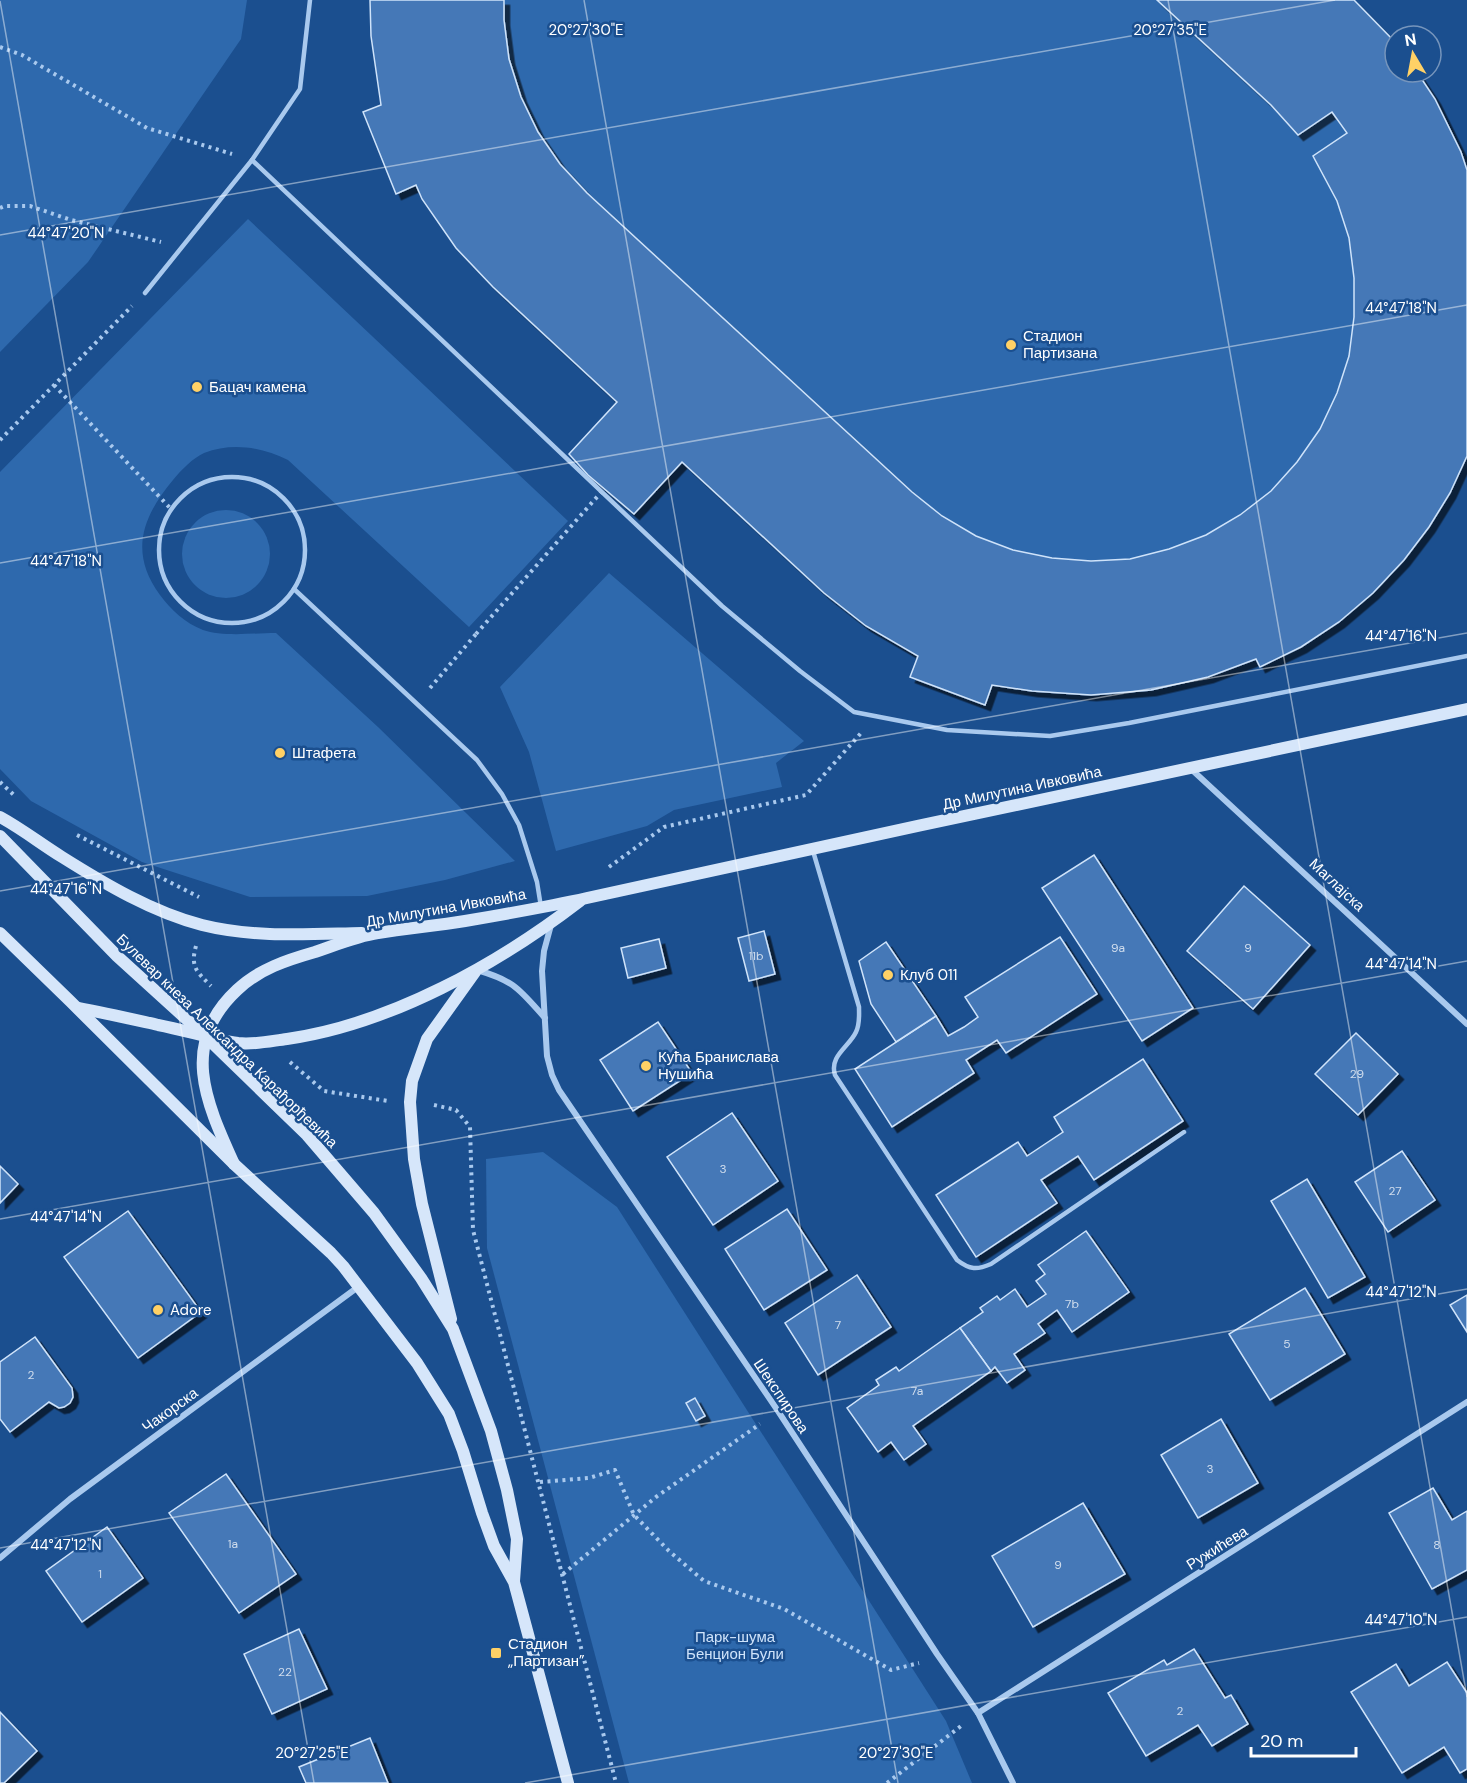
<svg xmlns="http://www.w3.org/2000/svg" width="1467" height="1783" viewBox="0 0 1467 1783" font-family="'DM Sans',sans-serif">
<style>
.green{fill:#2e69ad}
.building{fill:#4478b7;stroke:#cfe3fa;stroke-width:1.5;filter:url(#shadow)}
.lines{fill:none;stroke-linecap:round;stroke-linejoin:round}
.path{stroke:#a9c9ee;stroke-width:4;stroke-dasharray:3 4.5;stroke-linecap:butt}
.lane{stroke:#a9c9ee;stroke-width:4.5}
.street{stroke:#a9c9ee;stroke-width:6}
.secondary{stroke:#d6e6fa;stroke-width:12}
.path-bridge{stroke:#a9c9ee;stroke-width:4;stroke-dasharray:3 4.5;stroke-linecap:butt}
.ticks{fill:none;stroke:#fff;stroke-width:1.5;stroke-opacity:0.45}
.poi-dot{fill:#ffd166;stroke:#1b4f8f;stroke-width:2}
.labels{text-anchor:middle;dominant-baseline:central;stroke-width:5;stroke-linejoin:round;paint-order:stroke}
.number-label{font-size:12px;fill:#d0dded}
.poi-label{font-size:15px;fill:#fff;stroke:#1b4f8f;text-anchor:start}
.street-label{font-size:15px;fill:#fff;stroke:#1b4f8f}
.park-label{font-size:15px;fill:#cfe3fa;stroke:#1b4f8f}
.ticks-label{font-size:15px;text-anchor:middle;fill:#fff;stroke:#1b4f8f;stroke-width:5;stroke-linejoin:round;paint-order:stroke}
</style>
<defs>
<filter id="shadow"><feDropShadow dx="5.5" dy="5.5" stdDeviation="0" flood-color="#0009"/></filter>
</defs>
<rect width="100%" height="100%" fill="#1b4f8f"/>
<g class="green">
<path d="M0,0H247L241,39L88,262L0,352Z"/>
<path d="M370,0H1354L1395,42V72H1417C1438,102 1456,135 1467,170V456L1450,493L1429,527L1404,560L1260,667L1255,659C1203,679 1146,697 1089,695C1057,693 1025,688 993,685L985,705L910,677L918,656L866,626L824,593L683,462L634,514L588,475L569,454L617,402C588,375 559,348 529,321C486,281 442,240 416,185L396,194L363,112L381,105L371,36Z"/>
<path d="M248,219L568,521L469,627L288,460C262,447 232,442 204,453C193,458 181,470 173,480C142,517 129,553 160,595C171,610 185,623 203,630C222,637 255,633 276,633L378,727L515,861L445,880L367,896L250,897L142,862L31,801L0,769V472Z"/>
<circle cx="226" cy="554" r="44"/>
<path d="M609,573L804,741L776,763L782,787L674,810L647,826L556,851L529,752L500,687Z"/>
<path d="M543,1152L617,1207L946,1721L972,1783H629L487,1248L486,1159Z"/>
</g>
<g class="building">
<path d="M370,0H504V20L509,59L521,97L538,132L560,164L587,193L912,492L942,516L976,536L1013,550L1052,558L1091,561L1130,559L1169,549L1206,535L1240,515L1271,491L1297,462L1320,429L1337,393L1349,356L1354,317V278L1349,238L1337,201L1313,156L1347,133L1332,112L1298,135L1271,105L1157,0H1354L1395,42V72H1417L1435,99L1461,152L1467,170V456L1450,493L1429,527L1404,560L1373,593L1339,622L1301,647L1260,667L1256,659L1208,677L1151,690L1091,695L1032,691L992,685L985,705L910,677L918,656L866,626L824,593L682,462L634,514L588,475L569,454L617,402L493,287L456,248L422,199L416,185L396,194L363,112L381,105L371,36Z"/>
<path d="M1094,855L1193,1008L1142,1041L1042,888Z"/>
<path d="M1244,886L1310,945L1253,1009L1187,951Z"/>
<path d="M764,931L775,974L749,981L738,938Z"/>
<path d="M1060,937L1097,994L1006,1053L997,1040L966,1060L974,1073L892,1127L855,1069L936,1016L948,1036L964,1027L978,1017L965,997Z"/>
<path d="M659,939L666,968L628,978L621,948Z"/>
<path d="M886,942L936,1016L896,1042L871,1004L859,961Z"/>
<path d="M658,1022L692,1073L633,1111L600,1060Z"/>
<path d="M1356,1033L1398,1074L1358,1115L1315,1074Z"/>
<path d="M1143,1059L1183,1121L1094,1180L1078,1156L1041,1180L1057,1203L976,1257L936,1195L1018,1142L1027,1156L1063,1132L1054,1117Z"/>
<path d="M732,1113L778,1181L713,1225L667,1157Z"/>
<path d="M1402,1151L1435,1200L1388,1232L1355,1182Z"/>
<path d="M0,1166L18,1184L0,1203Z"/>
<path d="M1307,1179L1365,1277L1328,1298L1271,1201Z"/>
<path d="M787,1209L827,1270L764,1310L725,1249Z"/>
<path d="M128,1211L201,1312L138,1358L64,1257Z"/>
<path d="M1086,1231L1129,1292L1072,1332L1057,1310L1038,1324L1045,1333L1014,1354L1025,1370L1007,1383L995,1367L991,1371L960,1328L983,1312L980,1308L997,1296L1000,1300L1015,1289L1027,1307L1046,1294L1036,1281L1045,1274L1038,1265Z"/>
<path d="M857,1275L891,1327L818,1375L785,1323Z"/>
<path d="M1305,1288L1345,1354L1270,1400L1229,1334Z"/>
<path d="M1467,1295V1332L1450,1305Z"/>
<path d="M960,1328L991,1371L913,1426L926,1444L904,1460L891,1442L878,1452L847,1408L879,1385L876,1380L896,1367L899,1371Z"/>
<path d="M35,1337L72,1388L73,1397L70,1403L64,1407L59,1408L49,1402L10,1432L0,1419V1362Z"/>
<path d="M695,1398L705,1416L696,1421L686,1403Z"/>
<path d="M1221,1419L1258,1483L1198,1518L1161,1455Z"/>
<path d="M226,1474L296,1574L239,1613L169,1513Z"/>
<path d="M1433,1488L1452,1520L1467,1511V1570L1432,1589L1389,1513Z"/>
<path d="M1083,1503L1125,1574L1033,1627L992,1556Z"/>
<path d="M107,1527L143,1578L82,1622L46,1571Z"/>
<path d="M299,1629L327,1689L272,1714L244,1654Z"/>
<path d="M1194,1649L1225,1698L1231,1695L1248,1724L1212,1746L1198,1725L1146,1756L1108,1693L1164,1660L1167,1665Z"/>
<path d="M1447,1662L1467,1693V1769L1460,1773L1444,1747L1402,1773L1351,1692L1396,1664L1409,1686Z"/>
<path d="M0,1712L37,1751L4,1783H0Z"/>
<path d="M370,1738L388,1783H306L299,1767Z"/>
</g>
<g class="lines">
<g class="path">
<path d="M0,47L22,55L147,128L232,154"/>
<path d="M0,208L5,206H30L71,220L161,242"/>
<path d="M54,385L171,509"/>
<path d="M0,440L132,306"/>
<path d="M430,688L476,634"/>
<path d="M0,782L15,796"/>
<path d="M77,835L199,897"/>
<path d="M609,867L664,827L806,795L861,733"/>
<path d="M196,946C190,967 197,972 211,986"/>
<path d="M290,1062L324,1091L388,1101"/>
<path d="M434,1105L456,1110L470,1127L473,1230L616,1783"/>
<path d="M540,1482L589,1478L615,1470L634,1515L669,1551L704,1581L784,1609L891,1670L919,1663"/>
<path d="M563,1574L656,1497L760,1424"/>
<path d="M887,1783L961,1726"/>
</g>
<g class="lane">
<path d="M252,160L722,606L800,671L854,712L947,730L1050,736L1129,723L1467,656"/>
<path d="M145,293L252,160L300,89L310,0"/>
<circle cx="232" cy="550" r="73"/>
<path d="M294,589L477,760L502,794L519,825L537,882L541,907"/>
<path d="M813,851L859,1007C859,1016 860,1024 856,1032C849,1047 829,1056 835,1075L957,1260C970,1270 977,1270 991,1264L1184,1132"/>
</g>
<g class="street">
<path d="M1190,768L1467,1024"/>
<path d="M551,925L544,951L542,971L547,1056L552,1075L559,1090L778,1411L937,1654L978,1713L1013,1783"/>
<path d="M477,970C515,981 519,989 545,1018"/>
<path d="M0,1558L70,1499L358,1287"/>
<path d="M978,1713L1467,1402"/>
</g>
<g class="secondary">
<path d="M0,817C22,829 41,844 62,857C105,884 152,912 202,925C254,938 309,934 362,933"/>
<path d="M0,836L117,956L205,1036L307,1135L374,1213L421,1278L453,1329L491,1431L507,1490L517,1539L514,1581"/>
<path d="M0,933L70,1001L234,1164L331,1253L343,1266L417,1363L449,1414L463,1451L482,1513L494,1546L514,1582L568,1783"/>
<path d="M78,1008C105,1013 131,1019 158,1025C185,1030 211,1039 238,1043C254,1045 271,1041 287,1039C391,1024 498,964 580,901"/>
<path d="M234,1164C206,1102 179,1044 237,990C259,969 287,960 315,952C336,945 357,936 378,933C407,928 436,926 465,921C506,914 547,907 587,898C880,834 1174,770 1467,709"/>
<path d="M451,1319L422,1204L414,1159L410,1102L412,1081L427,1039L475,972"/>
</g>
<path class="path-bridge" d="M476,634L604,489"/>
</g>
<path class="ticks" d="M584,0L898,1783M1168,0L1467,1697M0,1L314,1783M0,235L1335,0M0,563L1467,305M0,891L1467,633M0,1219L1467,961M0,1548L1467,1289M525,1783L1467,1617"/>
<g class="poi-dot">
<circle cx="1011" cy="345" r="6"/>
<circle cx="197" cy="387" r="6"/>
<circle cx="280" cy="753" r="6"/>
<circle cx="888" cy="975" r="6"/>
<circle cx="646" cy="1066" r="6"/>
<circle cx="158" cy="1310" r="6"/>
<rect x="490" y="1647" width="12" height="12" rx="3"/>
</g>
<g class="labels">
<g class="number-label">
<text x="1118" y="948">9a</text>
<text x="1248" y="948">9</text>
<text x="756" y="956">11b</text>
<text x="1357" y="1074">29</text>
<text x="723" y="1169">3</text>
<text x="1395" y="1191">27</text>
<text x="1072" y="1304">7b</text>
<text x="838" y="1325">7</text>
<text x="1287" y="1344">5</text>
<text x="31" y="1375">2</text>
<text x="917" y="1391">7a</text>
<text x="1210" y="1469">3</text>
<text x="233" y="1544">1a</text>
<text x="1437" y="1545">8</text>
<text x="1058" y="1565">9</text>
<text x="100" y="1574">1</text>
<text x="285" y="1672">22</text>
<text x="1180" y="1711">2</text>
</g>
<g class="poi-label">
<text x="1023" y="336">Стадион<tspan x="1023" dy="17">Партизана</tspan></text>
<text x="209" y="387">Бацач камена</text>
<text x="292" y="753">Штафета</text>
<text x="900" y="975">Клуб 011</text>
<text x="658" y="1057">Кућа Бранислава<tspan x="658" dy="17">Нушића</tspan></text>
<text x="170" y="1310">Adore</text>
<text x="508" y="1644">Стадион<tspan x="508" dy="17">„Партизан”</tspan></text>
</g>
<g class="street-label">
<text transform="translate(1022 788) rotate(-12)">Др Милутина Ивковића</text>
<text transform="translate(1337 885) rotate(43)">Маглајска</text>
<text transform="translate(446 908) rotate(-10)">Др Милутина Ивковића</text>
<text transform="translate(227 1041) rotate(44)">Булевар кнеза Александра Карађорђевића</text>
<text transform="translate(781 1396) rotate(56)">Шекспирова</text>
<text transform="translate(170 1410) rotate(-36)">Чакорска</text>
<text transform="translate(1217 1548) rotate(-32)">Ружићева</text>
</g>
<g class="park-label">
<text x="735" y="1637">Парк-шума<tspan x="735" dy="17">Бенцион Були</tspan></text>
</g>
</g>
<g class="ticks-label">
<text x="586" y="35">20°27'30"E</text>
<text x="1170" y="35">20°27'35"E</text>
<text x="66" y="238">44°47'20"N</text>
<text x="1401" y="313">44°47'18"N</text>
<text x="66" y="566">44°47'18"N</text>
<text x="1401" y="641">44°47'16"N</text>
<text x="66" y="894">44°47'16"N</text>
<text x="1401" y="969">44°47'14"N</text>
<text x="66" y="1222">44°47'14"N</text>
<text x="1401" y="1297">44°47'12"N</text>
<text x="66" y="1550">44°47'12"N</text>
<text x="1401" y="1625">44°47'10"N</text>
<text x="312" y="1758">20°27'25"E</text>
<text x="896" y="1758">20°27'30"E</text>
</g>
<g transform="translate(1413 54) rotate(350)"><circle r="28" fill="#1b4f8f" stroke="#7695bc" stroke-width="1.5"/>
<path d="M0-4.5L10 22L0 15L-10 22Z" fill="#ffd166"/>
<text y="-9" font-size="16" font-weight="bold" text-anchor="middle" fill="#ffffff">N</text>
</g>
<path d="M1251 1747v9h105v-9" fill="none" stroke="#ffffff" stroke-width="3"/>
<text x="1260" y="1747" font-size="18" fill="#ffffff" stroke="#1b4f8f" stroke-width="4.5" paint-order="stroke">20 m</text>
</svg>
